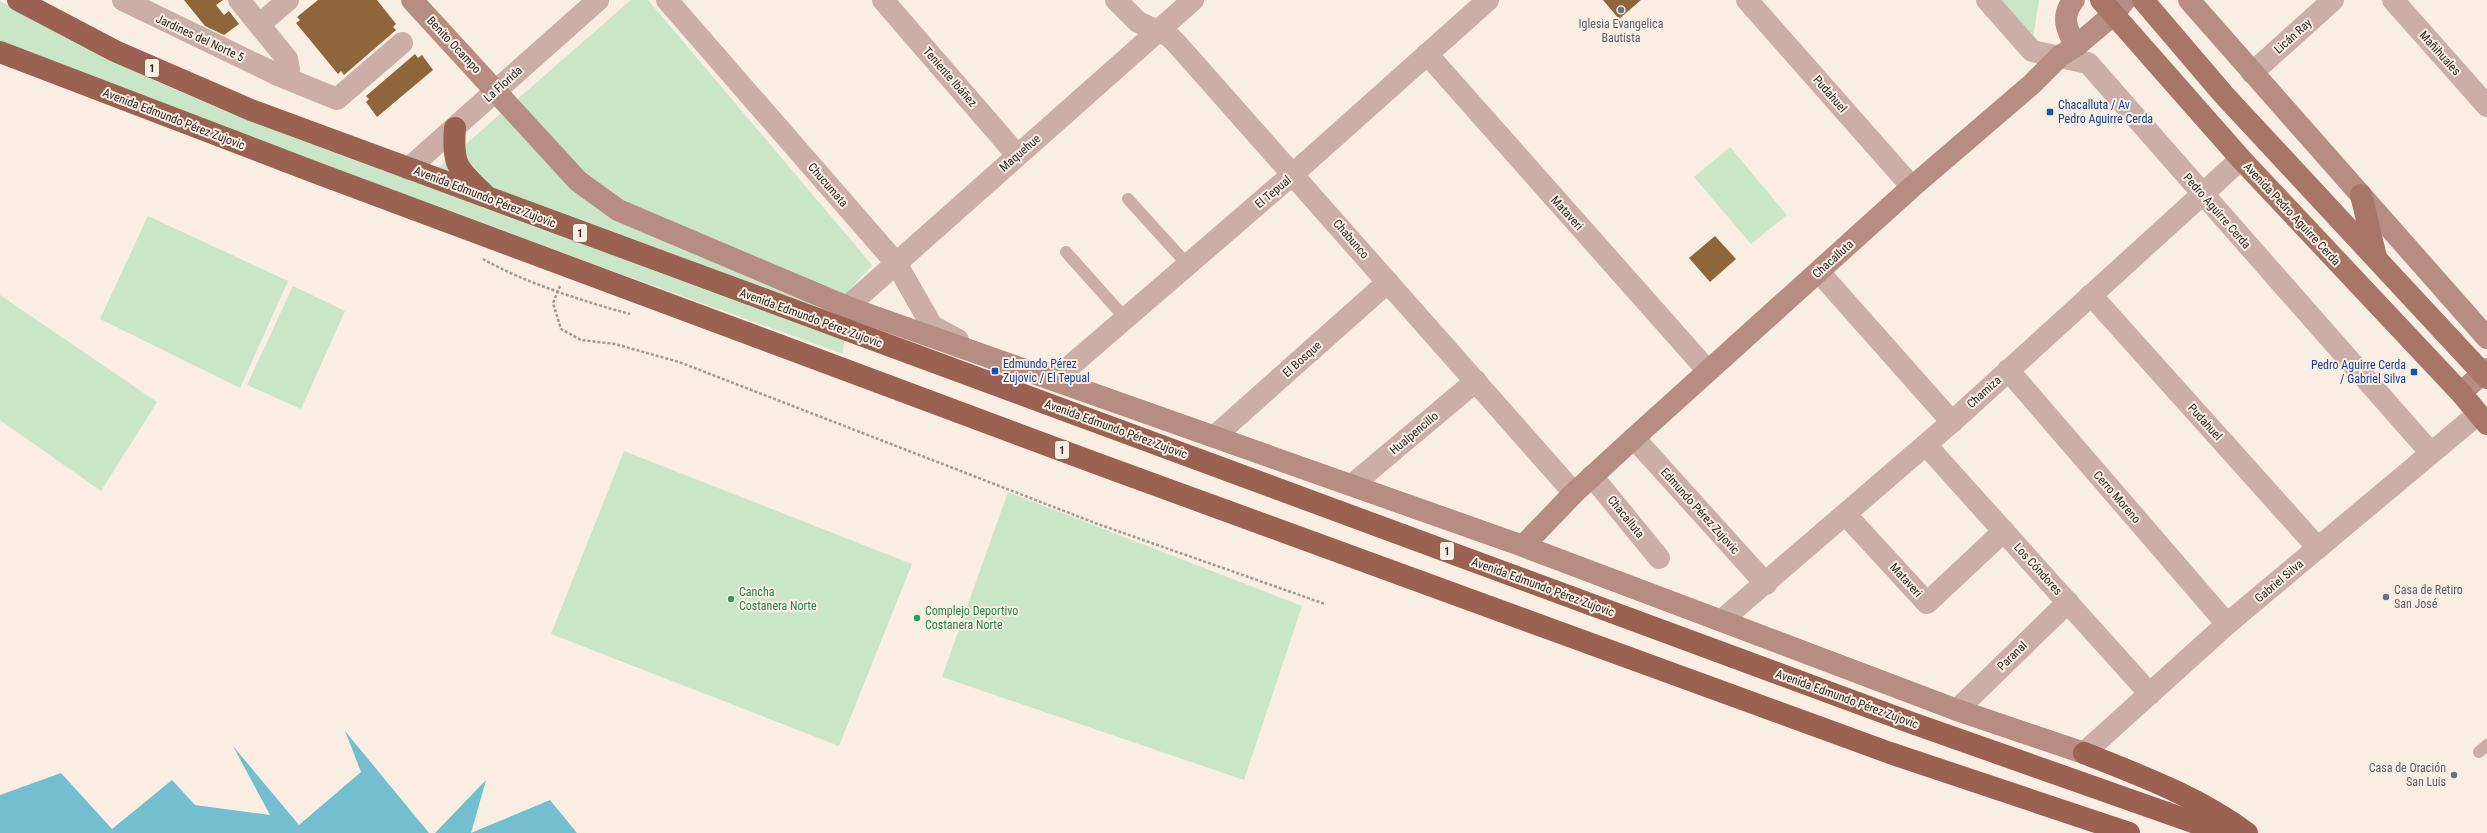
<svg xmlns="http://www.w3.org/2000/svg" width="2487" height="833" viewBox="0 0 2487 833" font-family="'Roboto Condensed',sans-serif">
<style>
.green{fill:#c9e6c7}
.water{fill:#73bfd0}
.building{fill:#8f653b}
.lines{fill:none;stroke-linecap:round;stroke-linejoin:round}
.path{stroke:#a39a92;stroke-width:2.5;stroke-dasharray:3 2;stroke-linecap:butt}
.lane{stroke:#cbaea6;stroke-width:12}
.street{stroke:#cbaea6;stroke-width:22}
.secondary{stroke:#b78d83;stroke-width:22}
.primary{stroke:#a87569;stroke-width:22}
.highway{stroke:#9b6153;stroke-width:22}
.worship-dot{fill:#6b7280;stroke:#faeee2;stroke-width:1.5}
.transit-dot{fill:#1a4fb4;stroke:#faeee2;stroke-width:1.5}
.leisure-dot{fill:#2e9e5b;stroke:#faeee2;stroke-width:1.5}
.labels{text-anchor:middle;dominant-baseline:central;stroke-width:4;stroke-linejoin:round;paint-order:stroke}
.shield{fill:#faeee2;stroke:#6b645e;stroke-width:1}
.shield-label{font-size:11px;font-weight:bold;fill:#2e2925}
.worship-label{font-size:12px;fill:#5b616d;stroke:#faeee2}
.street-label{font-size:12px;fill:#2e2925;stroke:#faeee2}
.transit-label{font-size:12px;fill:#164399;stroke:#faeee2;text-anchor:start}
.leisure-label{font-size:12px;fill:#27864d;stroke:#faeee2;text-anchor:start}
</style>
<rect width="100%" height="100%" fill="#faeee2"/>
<g class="green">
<path d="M631,0H648L872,265L846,294L847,307L843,354L574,257L0,44V1C57,33 116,64 176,90C256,125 338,154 420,184Z"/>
<path d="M1996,0H2039L2033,38Z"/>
<path d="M1730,147L1787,215L1751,244L1694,177Z"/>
<path d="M148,216L288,281L240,388L100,319Z"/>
<path d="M293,286L345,311L301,409L247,385Z"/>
<path d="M0,295L157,402L101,491L0,420Z"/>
<path d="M624,451L912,564L839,746L551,634Z"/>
<path d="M1008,492L1302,606L1244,780L942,677Z"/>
</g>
<g class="water">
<path d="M345,731L429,833H0V795L61,773L112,829L172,780L195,805L270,815L233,746L299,825L361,772Z"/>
<path d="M486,780L471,833L550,800L577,833H435Z"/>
</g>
<g class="building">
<path d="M184,0H223L216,5L224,15L229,11L239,24L224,35L205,26Z"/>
<path d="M318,0H377L396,24L393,27L396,30L344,75L341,71L338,74L296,23L300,20L297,17Z"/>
<path d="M1603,0H1641L1619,19Z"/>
<path d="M415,54L418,58L422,55L433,70L377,117L366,102L369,99L366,96Z"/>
<path d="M1715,236L1736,259L1710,282L1689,258Z"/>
</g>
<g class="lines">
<g class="path">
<path d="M483,259C523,282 585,302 630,314"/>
<path d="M560,286L553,303L561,329L581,340L615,344L679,362L1095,523L1325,604"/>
</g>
<g class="lane">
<path d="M1128,199L1187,264"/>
<path d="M1066,252L1125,318"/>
<path d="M2479,752L2487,745"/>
</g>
<g class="street">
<path d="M123,0L278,75L337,99L402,43"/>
<path d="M239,0L287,59L289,69L278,75"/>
<path d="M667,0L896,263L932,326L958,340"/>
<path d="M883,0L1017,155"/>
<path d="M1116,0L1138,22L1169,36L1177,44L1574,493"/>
<path d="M1747,0L1912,187"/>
<path d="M1987,0L2032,51L2088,63L2430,452"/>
<path d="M2393,0L2487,106"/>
<path d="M260,24L288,0"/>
<path d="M1427,54L1708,371"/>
<path d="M2252,73L2333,0"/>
<path d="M408,169L598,0"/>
<path d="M1819,272L1952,422"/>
<path d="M2091,295L2318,548"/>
<path d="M847,307L1193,0"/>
<path d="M2008,370L2227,624"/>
<path d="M1054,380L1293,174L1488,0"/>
<path d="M1215,436L1388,282"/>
<path d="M1634,438L1766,584"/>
<path d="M1926,445L2150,694"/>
<path d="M1592,476L1659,558"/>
<path d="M1352,485L1476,381"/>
<path d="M1846,515L1927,603L2004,531"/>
<path d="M1722,620L1952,422L2241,159"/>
<path d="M1957,710L2068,602"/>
<path d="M2084,753L2227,624L2478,414"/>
</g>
<g class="secondary">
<path d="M412,0L578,181L618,210L847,307L1523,546L1957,710L2084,753"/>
<path d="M2074,0C2060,16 2067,31 2076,46"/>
<path d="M2189,0L2487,338"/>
<path d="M2461,393L2487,369"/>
<path d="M1523,546L1574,493L1634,438L1912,187L2032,84L2060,56L2076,46L2114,14L2125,0"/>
</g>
<g class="primary">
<path d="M2101,0L2241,159L2461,393L2487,424"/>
<path d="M2143,0L2224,95L2487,378"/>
<path d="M2361,195L2376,257"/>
</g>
<g class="highway">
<path d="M18,0L115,51L251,110L1912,723L2224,833"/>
<path d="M0,52L314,172L1098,464L1890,753L2129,833"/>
<path d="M455,128C452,166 458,169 484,194"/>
<path d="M2084,753C2141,776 2197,796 2247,833"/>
</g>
</g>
<g class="worship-dot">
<circle cx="1621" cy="10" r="4"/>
<circle cx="2386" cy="597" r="4"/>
<circle cx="2454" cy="775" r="4"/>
</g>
<g class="transit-dot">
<rect x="2046" y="108" width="8" height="8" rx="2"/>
<rect x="991" y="367" width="8" height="8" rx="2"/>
<rect x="2410" y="368" width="8" height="8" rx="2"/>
</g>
<g class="leisure-dot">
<circle cx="731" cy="599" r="4"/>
<circle cx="917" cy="618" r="4"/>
</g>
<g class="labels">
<g class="shield">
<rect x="145" y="59" width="14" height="18" rx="3"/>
<rect x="573" y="224" width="14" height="18" rx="3"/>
<rect x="1055" y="441" width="14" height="18" rx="3"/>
<rect x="1440" y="542" width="14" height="18" rx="3"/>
</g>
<g class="shield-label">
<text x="152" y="68">1</text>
<text x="580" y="233">1</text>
<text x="1062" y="450">1</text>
<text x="1447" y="551">1</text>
</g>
<g class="worship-label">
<text x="1621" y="24">Iglesia Evangelica<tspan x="1621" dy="14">Bautista</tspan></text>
<text x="2394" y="590" text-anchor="start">Casa de Retiro<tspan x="2394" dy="14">San José</tspan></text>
<text x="2446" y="768" text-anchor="end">Casa de Oración<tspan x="2446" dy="14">San Luis</tspan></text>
</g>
<g class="street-label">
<text transform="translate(2293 36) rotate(-42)">Licán Ray</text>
<text transform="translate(200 38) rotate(25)">Jardines del Norte 5</text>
<text transform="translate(454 45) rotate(47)">Benito Ocampo</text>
<text transform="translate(2440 53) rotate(48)">Mañihuales</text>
<text transform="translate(950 77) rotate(49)">Teniente Ibáñez</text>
<text transform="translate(503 84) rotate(-42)">La Florida</text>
<text transform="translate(1830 94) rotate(49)">Pudahuel</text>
<text transform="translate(174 119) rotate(21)">Avenida Edmundo Pérez Zujovic</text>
<text transform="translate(1020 153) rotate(-41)">Maquehue</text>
<text transform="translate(828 185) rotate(49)">Chucumata</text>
<text transform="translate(1273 192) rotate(-40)">El Tepual</text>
<text transform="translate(485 197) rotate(21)">Avenida Edmundo Pérez Zujovic</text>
<text transform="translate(2217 211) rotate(49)">Pedro Aguirre Cerda</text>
<text transform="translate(1567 213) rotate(48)">Mataveri</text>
<text transform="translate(2292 214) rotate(47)">Avenida Pedro Aguirre Cerda</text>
<text transform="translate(1351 239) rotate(49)">Chabunco</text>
<text transform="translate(1833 259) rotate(-42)">Chacalluta</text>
<text transform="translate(811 318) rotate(20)">Avenida Edmundo Pérez Zujovic</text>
<text transform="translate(1302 359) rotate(-42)">El Bosque</text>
<text transform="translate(1984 392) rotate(-42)">Chamiza</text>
<text transform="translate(2205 422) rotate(48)">Pudahuel</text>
<text transform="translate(1116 429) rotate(20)">Avenida Edmundo Pérez Zujovic</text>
<text transform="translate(1414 433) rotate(-40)">Hualpencillo</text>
<text transform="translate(2117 497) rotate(49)">Cerro Moreno</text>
<text transform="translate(1700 511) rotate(48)">Edmundo Pérez Zujovic</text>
<text transform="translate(1626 517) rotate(51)">Chacalluta</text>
<text transform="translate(2038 569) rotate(48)">Los Cóndores</text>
<text transform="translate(1906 580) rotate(48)">Mataveri</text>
<text transform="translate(2279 581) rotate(-40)">Gabriel Silva</text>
<text transform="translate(1543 587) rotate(20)">Avenida Edmundo Pérez Zujovic</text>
<text transform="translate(2012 656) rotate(-44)">Paranal</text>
<text transform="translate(1847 699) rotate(20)">Avenida Edmundo Pérez Zujovic</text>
</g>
<g class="transit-label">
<text x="2058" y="105">Chacalluta / Av<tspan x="2058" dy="14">Pedro Aguirre Cerda</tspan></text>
<text x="1003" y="364">Edmundo Pérez<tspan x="1003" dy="14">Zujovic / El Tepual</tspan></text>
<text x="2406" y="365" text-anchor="end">Pedro Aguirre Cerda<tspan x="2406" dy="14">/ Gabriel Silva</tspan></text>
</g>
<g class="leisure-label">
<text x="739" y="592">Cancha<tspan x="739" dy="14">Costanera Norte</tspan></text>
<text x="925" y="611">Complejo Deportivo<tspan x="925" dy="14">Costanera Norte</tspan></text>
</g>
</g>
</svg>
